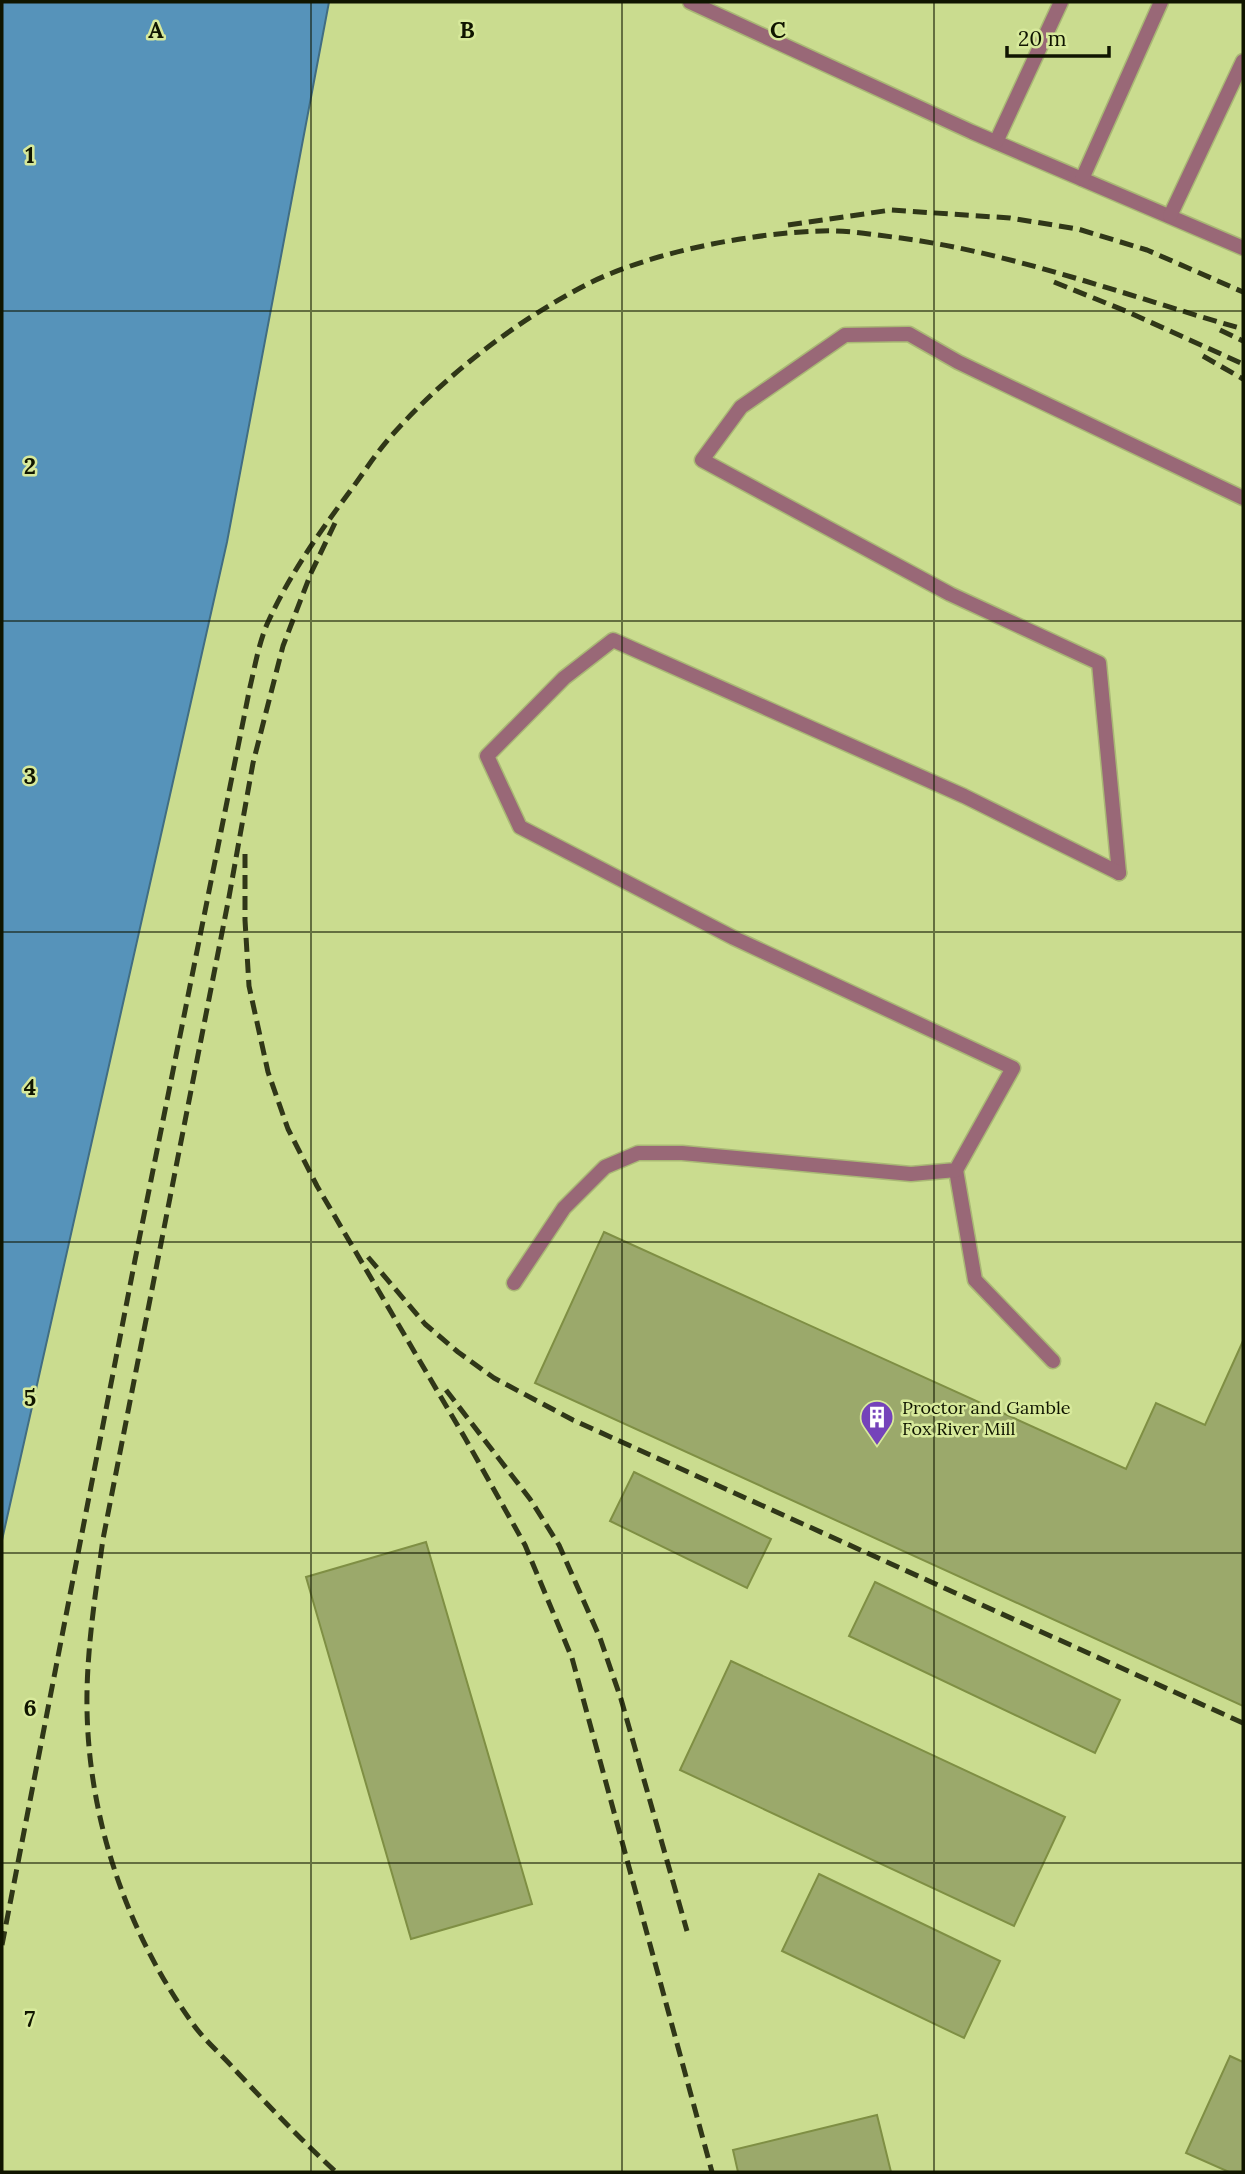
<svg xmlns="http://www.w3.org/2000/svg" width="1245" height="2174" viewBox="0 0 1245 2174" font-family="Lora,serif">
<style>
.water{fill:#5693ba;stroke:#416d82;stroke-width:2}
.building{fill:#9ba96b;stroke:#7f8f44;stroke-width:2}
.lines{fill:none;stroke-linecap:round;stroke-linejoin:round}
.service-casing{stroke:#a9b875;stroke-width:17}
.service{stroke:#996877;stroke-width:14}
.rail{stroke:#303718;stroke-width:5;stroke-dasharray:14 7;stroke-linecap:butt}
.grid{fill:none;stroke:#101500;stroke-width:2;stroke-opacity:0.55}
.labels{text-anchor:middle;dominant-baseline:central;stroke-width:5;stroke-linejoin:round;paint-order:stroke}
.poi-label{font-size:18px;fill:#101500;stroke:#d7e99b;text-anchor:start}
.grid-label{font-size:23px;text-anchor:middle;font-weight:bold;fill:#101500;stroke:#d7e99b;stroke-width:5;stroke-linejoin:round;paint-order:stroke}
</style>
<rect width="100%" height="100%" fill="#cadc8f"/>
<path class="water" d="M2,2H329L227,542L2,1540Z"/>
<g class="building">
<path d="M604,1232L1126,1469L1156,1403L1205,1425L1243,1341V1706L535,1383Z"/>
<path d="M634,1472L771,1539L747,1588L610,1521Z"/>
<path d="M426,1542L532,1904L411,1939L306,1577Z"/>
<path d="M875,1582L1120,1700L1095,1753L849,1636Z"/>
<path d="M731,1661L1065,1817L1014,1926L680,1770Z"/>
<path d="M819,1874L1000,1961L964,2038L782,1951Z"/>
<path d="M1230,2056L1243,2062V2172H1229L1186,2153Z"/>
<path d="M877,2115L891,2172H738L733,2150Z"/>
</g>
<g class="lines">
<defs>
<g id="service">
<path d="M690,2L972,132L1243,248"/>
<path d="M996,142L1061,2"/>
<path d="M1082,179L1161,2"/>
<path d="M1170,216L1243,61"/>
<path d="M1119,873L1099,663L950,594L702,460L741,407L845,335L909,334L958,362L1243,498"/>
<path d="M956,1170L975,1280L1053,1361"/>
<path d="M514,1283L564,1208L605,1167L638,1153H682L911,1174L956,1170L1013,1068L734,938L520,827L487,756L564,678L613,640L964,796L1119,873"/>
</g>
</defs>
<use href="#service" class="service-casing"/>
<use href="#service" class="service"/>
<g class="rail">
<path d="M788,225L891,210L1010,218L1078,229L1147,250L1243,292"/>
<path d="M1054,282L1128,312L1243,364"/>
<path d="M1220,330L1243,341"/>
<path d="M1203,356L1243,379"/>
<path d="M335,523L311,573L283,646L253,763L229,897L103,1539C96,1590 88,1640 87,1692C85,1809 124,1929 193,2024C205,2041 222,2055 236,2071C269,2106 301,2140 336,2172"/>
<path d="M245,854V920L249,986L268,1072L288,1129L317,1186L465,1438L525,1545L572,1658L712,2172"/>
<path d="M368,1257L425,1324L458,1352L494,1378L573,1420L1243,1723"/>
<path d="M446,1390L530,1499L559,1545L600,1638L621,1699L687,1931"/>
<path d="M2,1945L135,1260L250,687C255,666 259,642 268,622C288,578 316,537 345,498C361,477 375,454 393,434C445,376 511,325 580,288C644,253 749,233 822,231C848,230 875,235 901,238C1018,254 1130,297 1243,329"/>
</g>
</g>
<path class="grid" d="M311,2V2172M622,2V2172M934,2V2172M2,311H1243M2,621H1243M2,932H1243M2,1242H1243M2,1553H1243M2,1863H1243"/>
<defs>
<symbol id="building-pin" viewBox="-11 -11 22 30"><path d="M0 17L-7.5 6A9.5 9.5 0 1 1 7.5 6Z" fill="#7543ba" stroke="#d7e99b"/><path d="M-4-6H4V6H1V3H-1V6H-4ZM-2.5-4.3h1.7v1.8h-1.7ZM.8-4.3h1.7v1.8H.8ZM-2.5-1h1.7V.8h-1.7ZM.8-1h1.7V.8H.8Z" fill="#fff"/></symbol>
</defs>
<g fill-rule="evenodd">
<use href="#building-pin" x="858" y="1398" width="38" height="52"/>
</g>
<g class="labels">
<g class="poi-label">
<text x="902" y="1407">Proctor and Gamble<tspan x="902" dy="21">Fox River Mill</tspan></text>
</g>
</g>
<g class="grid-label">
<text x="156" y="38">A</text>
<text x="467" y="38">B</text>
<text x="778" y="38">C</text>
<text x="30" y="163">1</text>
<text x="30" y="474">2</text>
<text x="30" y="784">3</text>
<text x="30" y="1095">4</text>
<text x="30" y="1406">5</text>
<text x="30" y="1716">6</text>
<text x="30" y="2027">7</text>
</g>
<rect width="1245" height="2174" fill="none" stroke="#101500" stroke-width="7"/>
<path d="M1007 46v10h102v-10" fill="none" stroke="#101500" stroke-width="3.5"/>
<text x="1018" y="46" font-size="21" fill="#101500" stroke="#d7e99b" stroke-width="5" paint-order="stroke">20 m</text>
</svg>
